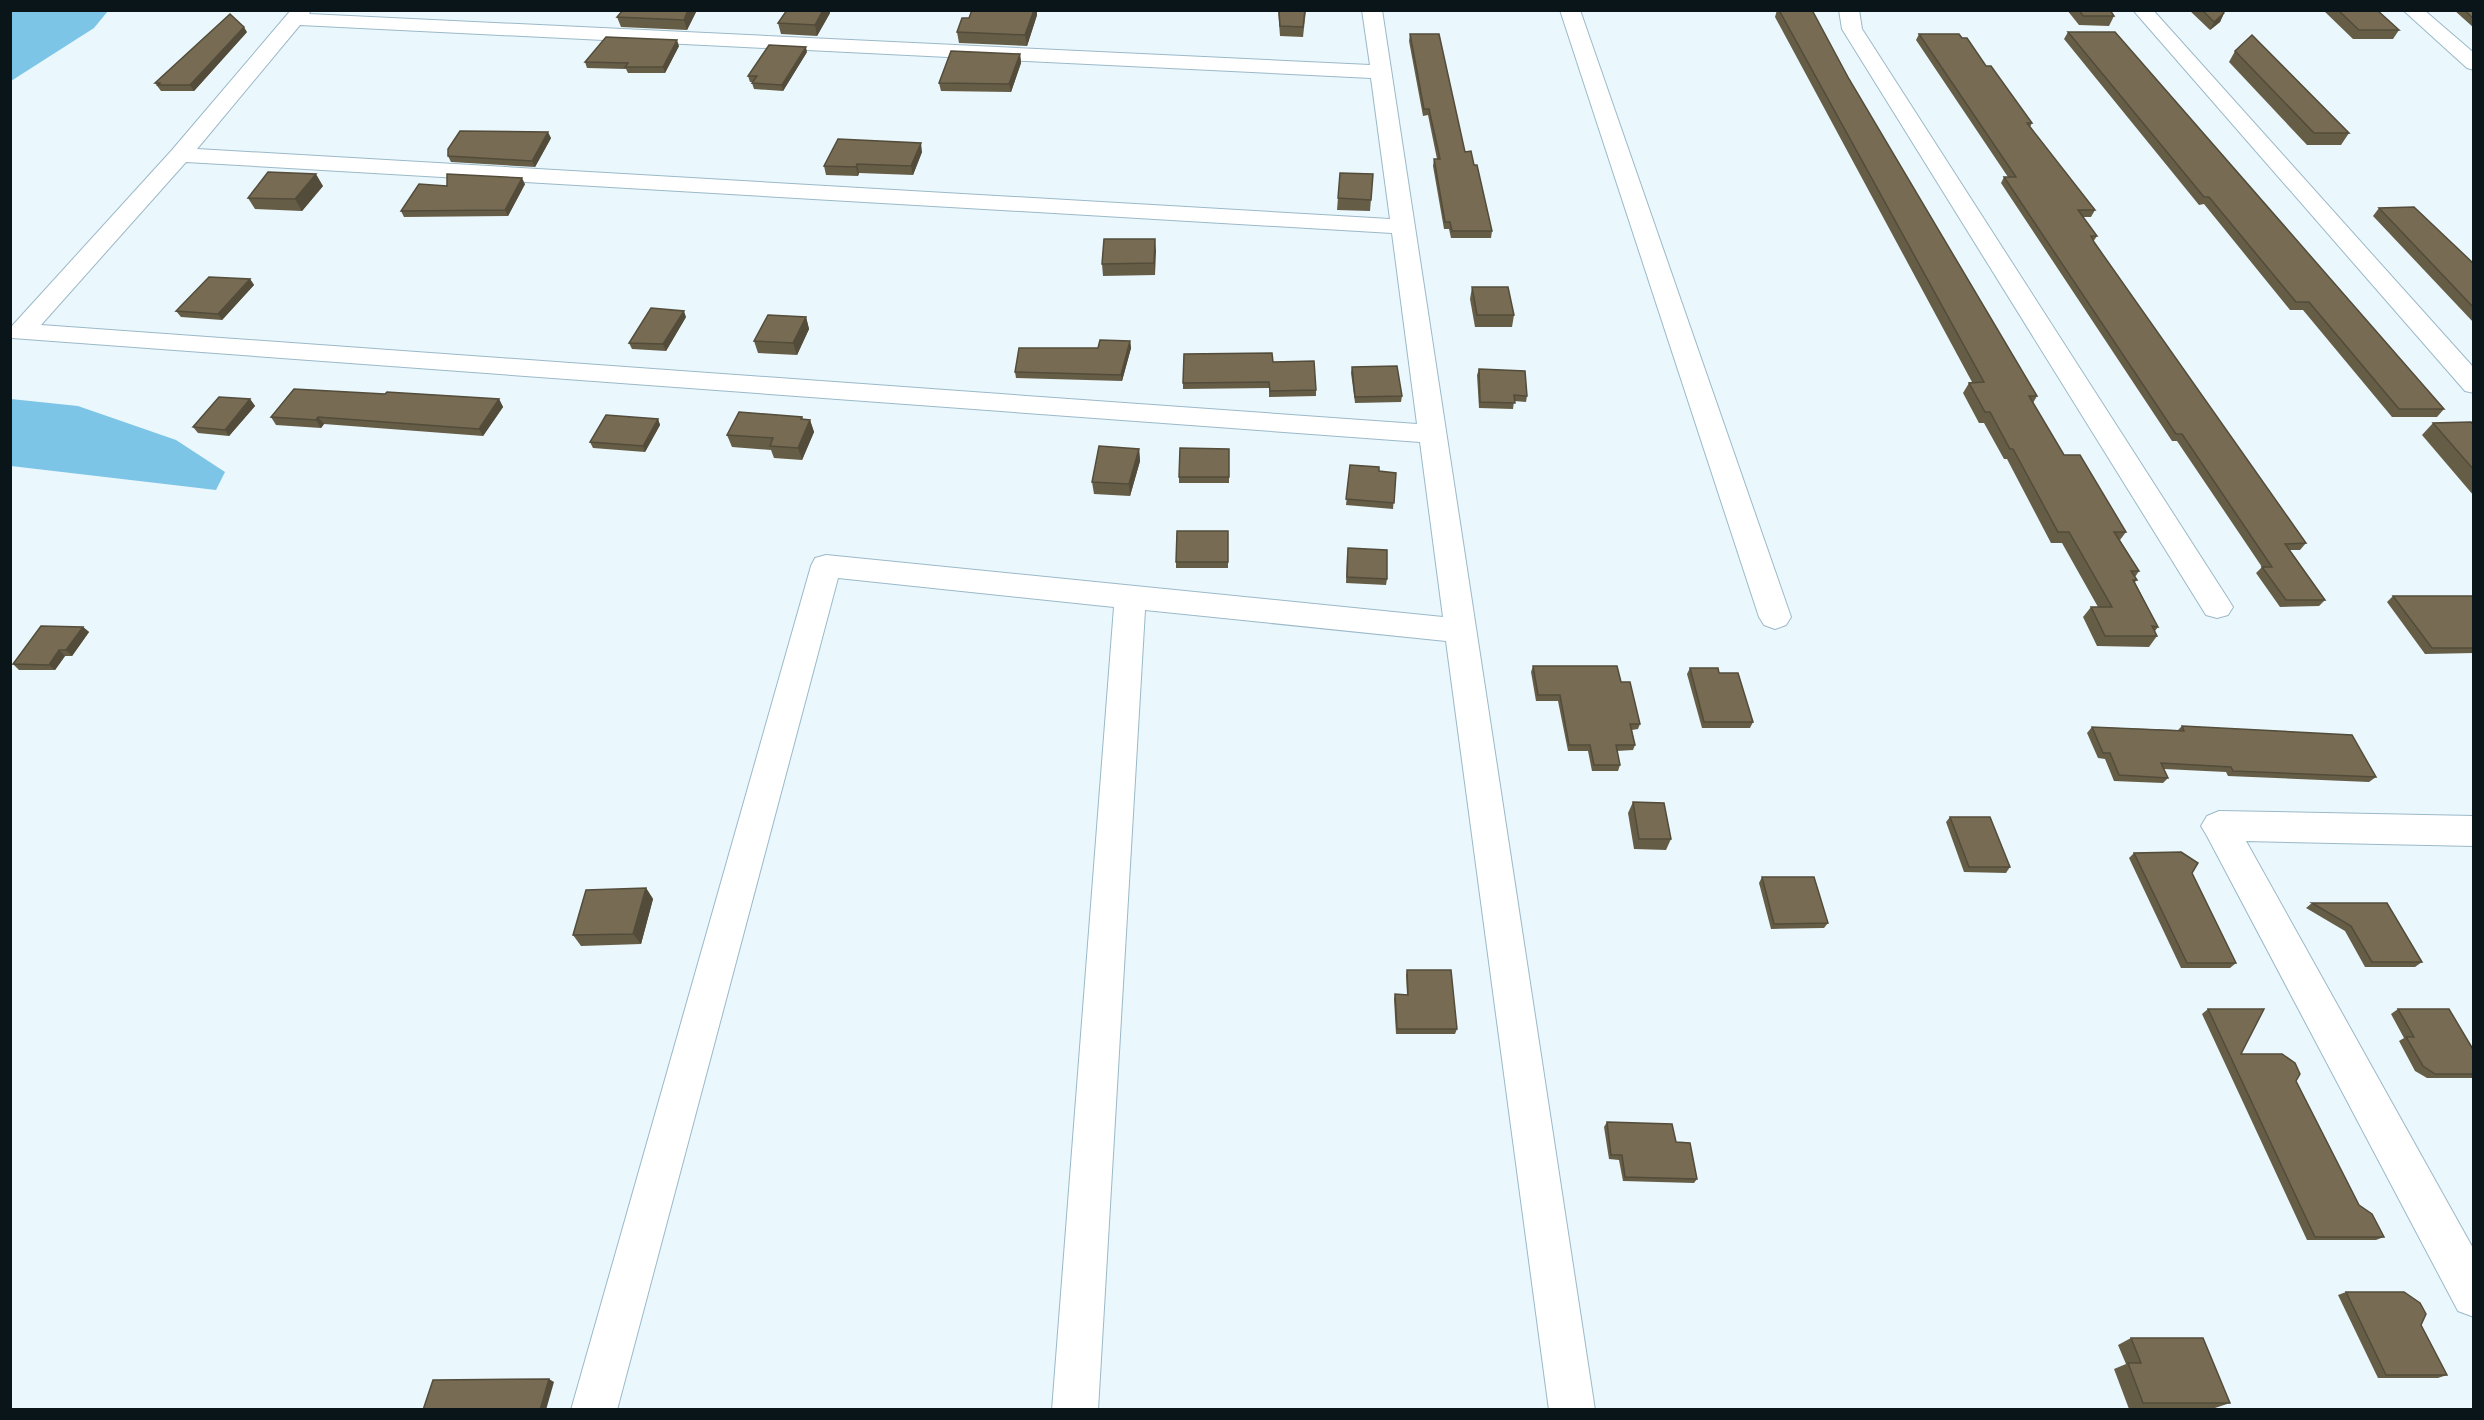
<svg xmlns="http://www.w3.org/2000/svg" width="2484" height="1420" viewBox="0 0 2484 1420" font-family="'IBM Plex Sans',sans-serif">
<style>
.forest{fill:#7dc5e6}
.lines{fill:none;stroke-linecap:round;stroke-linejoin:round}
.minor-casing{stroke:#9bb9c8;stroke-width:2}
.minor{fill:#fff;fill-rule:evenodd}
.wall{fill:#665d47}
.shaded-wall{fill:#534c3a}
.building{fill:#776c53;stroke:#534c3a;stroke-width:1.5}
</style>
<rect width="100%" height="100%" fill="#eaf7fd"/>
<g class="forest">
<path d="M11,10H108V11L94,28L11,81Z"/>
<path d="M11,399L78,406L176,440L225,472L216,490L11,466Z"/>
</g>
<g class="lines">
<defs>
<g id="minor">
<path d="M291,10H311L309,14L1370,65L1362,10H1382L1595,1410H1549L1446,641L1145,610L1098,1410H1052L1114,607L838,578L617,1410H571L811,566L815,558L826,555L1443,617L1420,442L12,338V326L172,150ZM300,25L1371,78L1390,219L197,149ZM186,162L1392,233L1417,424L41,325Z"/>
<path d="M1560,10H1580L1791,617L1786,625L1775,629L1764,625L1759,617Z"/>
<path d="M1839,10H1859L1862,29L2228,599L2233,607L2228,615L2217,618L2206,615L1842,29Z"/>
<path d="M2133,10H2153L2474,368V393L2465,391Z"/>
<path d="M2403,10H2424L2474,53V70L2467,68Z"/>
<path d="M2219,811L2474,816V846L2246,841L2474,1250V1317L2458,1311L2207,836L2201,826L2207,816Z"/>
</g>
</defs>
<use href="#minor" class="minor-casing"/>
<use href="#minor" class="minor"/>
</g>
<g class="wall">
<path d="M623,10H697L687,30L621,27L617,17Z"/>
<path d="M972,10H1037V15L1027,46L959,43L957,32L969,18Z"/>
<path d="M1278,10H1306L1303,37L1280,36Z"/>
<path d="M1777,10H1812L1849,79L2037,396L2033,403L2064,455L2126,532L2120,540L2139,571L2135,577L2137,580L2135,582L2158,627L2155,631L2157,636L2149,647L2097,646L2083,617L2091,607H2098L2062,543H2051L2007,459H2004L1984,423H1979L1963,393L1969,383L1972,382L1775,17Z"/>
<path d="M2067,10H2110L2114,16L2109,26L2079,25Z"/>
<path d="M2189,10H2222L2224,13L2220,22L2210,30Z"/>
<path d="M2323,10H2377L2399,30L2393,39H2353Z"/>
<path d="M2454,10H2474V28Z"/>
<path d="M830,13L817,36L781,34L778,23Z"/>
<path d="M247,32L194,91H161L155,83Z"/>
<path d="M2068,32L2444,409L2437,417H2392L2303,310H2290L2204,204L2199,205L2064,39Z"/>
<path d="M1410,34L1465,152L1474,165L1492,231L1491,238H1451L1449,229H1444L1433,166L1434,159H1437L1428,115L1423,116L1409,41Z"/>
<path d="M1919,34L1962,38L2032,123L2030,127L2095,210L2091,217H2083L2097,236L2093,242L2306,543L2300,550H2290L2325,600L2319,606L2280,607L2256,573L2262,567L2177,441H2172L2001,183L2004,177H2008L1916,40Z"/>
<path d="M679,46L665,73H628L626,69L587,68L585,62Z"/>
<path d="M2235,51L2349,133L2341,145H2307L2229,62Z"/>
<path d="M807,52L783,91L754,89L752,83L753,82H750L748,76Z"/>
<path d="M1020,54L1021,63L1011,92L941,91L939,83Z"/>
<path d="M551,138L535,167L451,162L448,156Z"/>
<path d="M922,152L913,175L859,173L858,176L826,175L824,166Z"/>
<path d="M1340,173L1373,174L1370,211L1337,210Z"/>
<path d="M525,184L508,216L404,217L401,211L447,186Z"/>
<path d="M323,186L302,211L255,209L248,198Z"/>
<path d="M2379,208L2474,264V323L2373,216Z"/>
<path d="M1155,239V275L1103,276L1102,264Z"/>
<path d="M250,279L254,285L222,320L181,317L176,311Z"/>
<path d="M1472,287L1514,315L1512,327H1475L1470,299Z"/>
<path d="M686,317L666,351L632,349L629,343Z"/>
<path d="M806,317L809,329L797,355L758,353L754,341Z"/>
<path d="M1130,341L1131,348L1122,381L1016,378L1015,372Z"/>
<path d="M1273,362L1316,390V396L1269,397V388L1183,389V383Z"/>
<path d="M1352,367L1402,396L1401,402L1355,403L1351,373Z"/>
<path d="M1479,369L1527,396L1526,402L1514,401L1513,409L1479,408L1477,375Z"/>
<path d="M385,394L499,399L503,407L483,436L324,424L321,428L276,425L271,417Z"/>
<path d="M250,399L255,406L229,436L198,433L193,427Z"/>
<path d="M802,417L803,419L810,420L814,432L802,460L774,458L771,450L732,447L727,435Z"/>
<path d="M658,419L660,425L645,452L593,448L590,442Z"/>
<path d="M2433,423L2474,426V496L2422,435Z"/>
<path d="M1139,449L1140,461L1130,496L1094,494L1092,482Z"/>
<path d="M1229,449V483H1179V477Z"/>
<path d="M1350,465L1379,471L1396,473L1393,509L1346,505Z"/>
<path d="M1228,531V568H1176V562Z"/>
<path d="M1347,554L1387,579L1386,585L1346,583Z"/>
<path d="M2393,596H2474V653L2425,654L2387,602Z"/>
<path d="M83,627L89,632L72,656H65L55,670H19L13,664Z"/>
<path d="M1533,666L1621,682L1640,724L1638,729L1632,730L1635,745L1633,750L1617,751L1620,765L1618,771H1592L1588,751H1568L1558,701H1536L1531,672Z"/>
<path d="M1690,668L1719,673L1753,722L1750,728H1702L1687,674Z"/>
<path d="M2182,726L2376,777L2369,782L2228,776L2226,772L2164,769L2168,778L2163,783L2114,781L2105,759L2098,758L2087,733L2092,727L2178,730Z"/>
<path d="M1633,802L1671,839L1666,850L1634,849L1628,813Z"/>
<path d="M1950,817L2010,867L2006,873L1964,872L1946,822Z"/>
<path d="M2134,853L2192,873L2236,963L2230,968H2181L2129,858Z"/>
<path d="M1762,877L1828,923L1824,928L1771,929L1759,883Z"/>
<path d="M646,888L653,899L641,944L581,946L573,935Z"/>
<path d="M2312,903L2422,962L2415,967H2365L2345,931L2306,908Z"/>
<path d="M1407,970L1457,1029L1455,1034H1396L1394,999L1395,994L1407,995L1406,975Z"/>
<path d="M2208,1009L2241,1054L2296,1081L2359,1205L2384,1237L2376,1240H2307L2202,1014Z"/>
<path d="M2398,1009L2474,1051V1078H2427L2415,1071L2399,1041L2404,1038L2391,1014Z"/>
<path d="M1607,1122L1676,1142L1697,1179L1694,1183L1623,1181L1619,1160L1609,1159L1604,1127Z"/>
<path d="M2346,1292L2421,1325L2447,1375L2438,1378H2378L2338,1295Z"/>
<path d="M2131,1338L2230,1403L2215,1408L2129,1409L2114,1369L2126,1364L2118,1345Z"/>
</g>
<g class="shaded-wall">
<path d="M688,10H697L687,30L684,20Z"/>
<path d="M823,10H830V13L817,36L815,25Z"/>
<path d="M1034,10H1037V15L1027,46L1025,35Z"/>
<path d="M2224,13L2220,22L2210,30L2214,22Z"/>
<path d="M244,27L247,32L194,91L190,85Z"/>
<path d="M677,40L679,46L665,73L663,67Z"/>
<path d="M806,47L807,52L783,91L782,85Z"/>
<path d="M1020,54L1021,63L1011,92L1009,84Z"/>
<path d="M548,132L551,138L535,167L532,161Z"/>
<path d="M921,143L922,152L913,175L911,166Z"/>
<path d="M857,164L859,173L858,176L856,167Z"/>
<path d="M316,174L323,186L302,211L295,199Z"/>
<path d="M522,178L525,184L508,216L505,210Z"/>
<path d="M1155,239L1156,251L1155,275L1154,263Z"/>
<path d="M250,279L254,285L222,320L218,314Z"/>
<path d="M684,311L686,317L666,351L663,344Z"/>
<path d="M806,317L809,329L797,355L793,343Z"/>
<path d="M1130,341L1131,348L1122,381L1121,375Z"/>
<path d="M250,399L255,406L229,436L225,430Z"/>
<path d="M499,399L503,407L483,436L479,429Z"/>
<path d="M318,417L324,424L321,428L316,420Z"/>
<path d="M658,419L660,425L645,452L643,446Z"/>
<path d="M810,420L814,432L802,460L798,448Z"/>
<path d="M1139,449L1140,461L1130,496L1129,484Z"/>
<path d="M83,627L89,632L72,656L66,650Z"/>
<path d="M59,650L65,656L55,670L49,665Z"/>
<path d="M646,888L653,899L641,944L633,934Z"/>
<path d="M549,1379L554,1382L546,1410H540Z"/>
</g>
<g class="building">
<path d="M623,10H688L684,20L617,17Z"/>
<path d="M787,10H823L815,25L778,23Z"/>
<path d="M972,10H1034L1025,35L957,32L962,18H969Z"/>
<path d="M1279,10H1305L1303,27L1280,26Z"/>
<path d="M1779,10H1812L1849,79L2037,396H2029L2064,455H2080L2126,532H2114L2139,571H2131L2137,580H2133L2158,627L2152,626L2157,636H2105L2091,607H2112L2069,532H2058L2013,449H2010L1990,412H1985L1969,383L1984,382Z"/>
<path d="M2079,10H2110L2114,16H2083Z"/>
<path d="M2202,10H2222L2224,13L2214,22Z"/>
<path d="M2338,10H2377L2399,30H2359Z"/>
<path d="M2464,10H2474V19Z"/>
<path d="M230,14L244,27L190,85H158L160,83H155Z"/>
<path d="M2068,32H2115L2444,409H2399L2309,302H2296L2209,197H2204Z"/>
<path d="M1410,34H1439L1465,152L1471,151L1474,165H1477L1492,231H1452L1450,222H1445L1434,159H1440L1429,109H1424Z"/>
<path d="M1919,34H1959L1962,38H1967L1986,66H1991L2032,123H2027L2095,210H2078L2097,236H2091L2094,242L2306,543L2285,544L2325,600H2286L2262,567H2272L2182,434H2176L2004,177H2016Z"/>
<path d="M2252,35L2349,133H2314L2235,51Z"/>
<path d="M606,37L677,40L663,67H625L628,63L585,62Z"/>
<path d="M769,45L806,47L782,85L752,83L757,76H748Z"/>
<path d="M951,51L1020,54L1009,84L939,83Z"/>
<path d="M460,131L548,132L532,161L448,156V149Z"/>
<path d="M838,139L921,143L911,166L857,164L856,167L824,166Z"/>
<path d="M268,172L316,174L295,199L248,198Z"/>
<path d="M1340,173L1373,174L1371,200L1338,198Z"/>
<path d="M447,174L522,178L505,210L401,211L419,184L447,186Z"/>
<path d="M2414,207L2474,264V308L2379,208Z"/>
<path d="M1104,239H1155L1154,263L1102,264Z"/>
<path d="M209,277L250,279L218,314L176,311Z"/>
<path d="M1472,287H1508L1514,315H1477Z"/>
<path d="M651,308L684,311L663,344L629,343Z"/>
<path d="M768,315L806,317L793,343L754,341Z"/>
<path d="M1100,340L1130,341L1121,375L1015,372L1019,348H1098Z"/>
<path d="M1272,353L1273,362L1314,361L1316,390L1270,391L1269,382L1183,383L1184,354Z"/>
<path d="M1397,366L1402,396L1355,397L1352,367Z"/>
<path d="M1479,369L1525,371L1527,396L1514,395L1515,403L1480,402Z"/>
<path d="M294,389L385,394L387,392L499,399L479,429L318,417L316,420L271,417Z"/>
<path d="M219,397L250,399L225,430L193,427Z"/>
<path d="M739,412L802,417L801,419L810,420L798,448L770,446L773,438L727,435Z"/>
<path d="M606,415L658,419L643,446L590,442Z"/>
<path d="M2471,422L2474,426V470L2433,423Z"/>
<path d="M1099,446L1139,449L1129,484L1092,482Z"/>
<path d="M1180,448L1229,449V477H1179Z"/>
<path d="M1350,465L1379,467V471L1396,473L1394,503L1346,499Z"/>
<path d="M1177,531H1228V562H1176Z"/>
<path d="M1348,548L1387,550V579L1347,577Z"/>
<path d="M2393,596H2474V648H2432Z"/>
<path d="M41,626L83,627L66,650H59L49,665L13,664Z"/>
<path d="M1533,666H1617L1621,682H1630L1640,724H1630L1635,745H1616L1620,765H1594L1590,745H1569L1560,695H1538Z"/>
<path d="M1690,668H1718L1719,673H1738L1753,722H1704Z"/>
<path d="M2182,726L2352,735L2376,777L2233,771L2231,767L2161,763L2168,778L2119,775L2110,753H2103L2092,727L2184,731Z"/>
<path d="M1633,802L1664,803L1671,839H1639Z"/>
<path d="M1950,817H1990L2010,867H1969Z"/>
<path d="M2181,852L2198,863L2192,873L2236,963H2187L2134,853Z"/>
<path d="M1762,877H1814L1828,923L1774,924Z"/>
<path d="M646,888L633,934L573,935L586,890Z"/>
<path d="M2312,903H2387L2422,962H2372L2351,926Z"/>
<path d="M1407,970H1451L1457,1029H1397L1395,994L1408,995Z"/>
<path d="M2208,1009H2264L2241,1054H2282L2295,1063L2300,1074L2296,1081L2359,1205L2372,1214L2384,1237H2315Z"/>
<path d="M2398,1009H2449L2474,1051V1074H2435L2423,1066L2406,1037H2414Z"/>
<path d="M1607,1122L1672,1124L1676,1142L1690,1143L1697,1179L1625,1177L1622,1155H1611Z"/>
<path d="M2346,1292H2404L2420,1303L2426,1314L2421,1325L2447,1375H2386Z"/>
<path d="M2131,1338H2203L2230,1403H2143L2128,1363H2141Z"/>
<path d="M549,1379L540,1410H423L433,1380Z"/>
</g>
<rect width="2484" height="1420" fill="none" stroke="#0a151a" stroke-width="24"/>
</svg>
